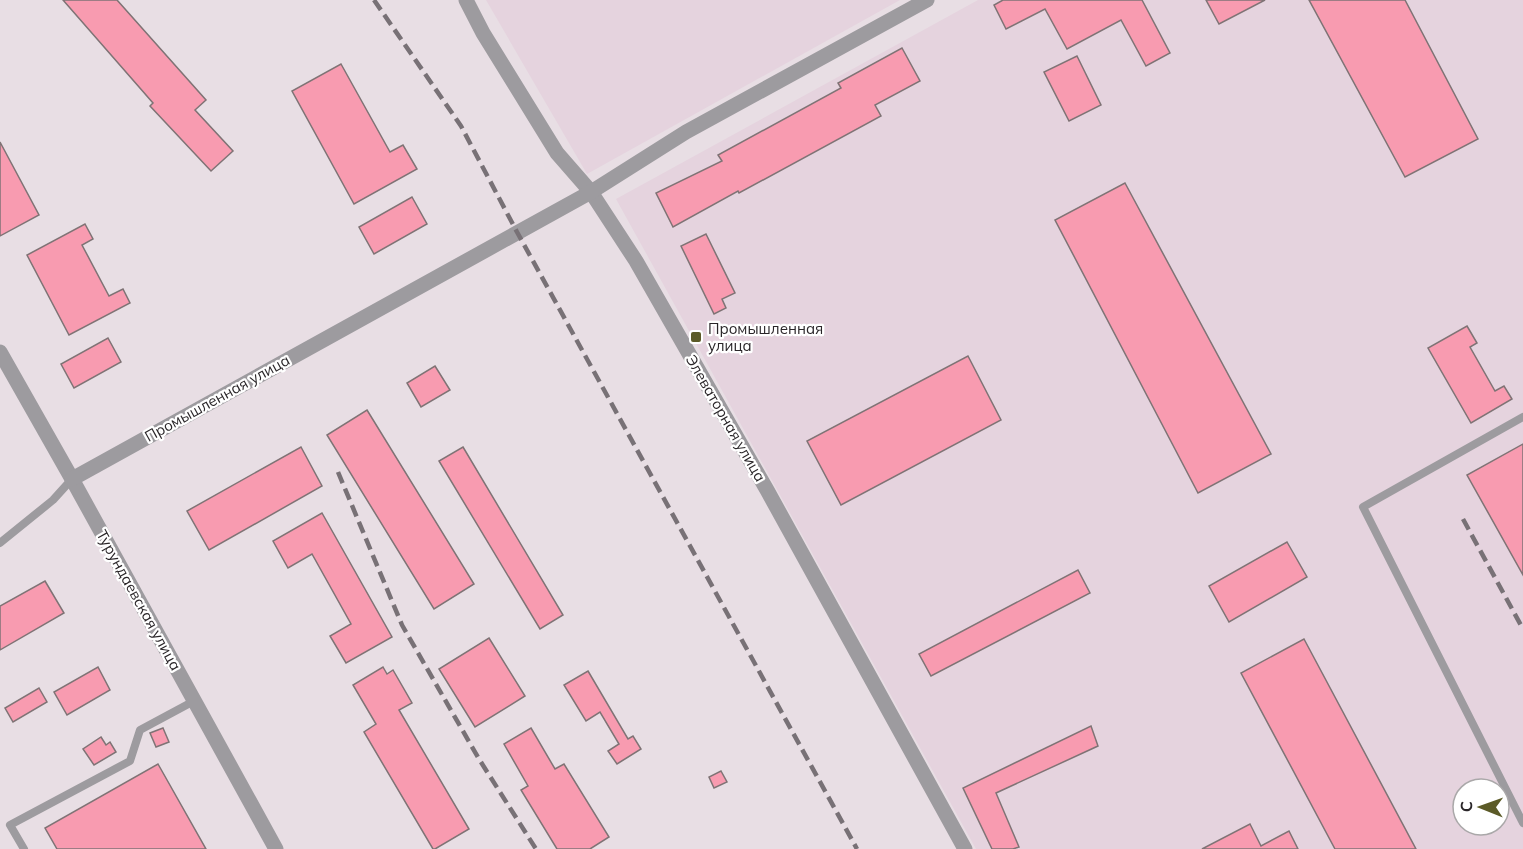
<svg xmlns="http://www.w3.org/2000/svg" width="1523" height="849" viewBox="0 0 1523 849" font-family="Mulish,sans-serif">
<style>
.built{fill:#e5d3de;fill-rule:evenodd}
.building{fill:#f89bb0;stroke:#7f7375;stroke-width:1.5}
.lines{fill:none;stroke-linecap:round;stroke-linejoin:round}
.lane{stroke:#9d9b9f;stroke-width:8}
.street{stroke:#9d9b9f;stroke-width:15}
.rail{stroke:#787176;stroke-width:4.5;stroke-dasharray:12 6;stroke-linecap:butt}
.poi-dot{fill:#5b5a27;stroke:#fff;stroke-width:2}
.labels{text-anchor:middle;dominant-baseline:central;stroke-width:4.5;stroke-linejoin:round;paint-order:stroke}
.poi-label{font-size:15px;fill:#2a2629;stroke:#fff;text-anchor:start}
.street-label{font-size:15px;fill:#2a2629;stroke:#fff}
</style>
<rect width="100%" height="100%" fill="#e8dee4"/>
<g class="built">
<path d="M486,0H900L587,174Z"/>
<path d="M978,0H1523V849H976L616,199ZM1463,789H1499V825H1463Z"/>
</g>
<g class="building">
<path d="M63,0H117L206,100L195,110L233,151L211,171L150,106L153,103Z"/>
<path d="M1003,0H1142L1170,53L1146,66L1121,20L1067,49L1045,9L1006,29L994,5Z"/>
<path d="M1206,0H1265L1219,24Z"/>
<path d="M1309,0H1405L1478,139L1405,177Z"/>
<path d="M902,48L920,81L875,105L881,116L739,193L738,191L673,227L656,193L722,161L718,155L841,88L838,83Z"/>
<path d="M1077,56L1101,105L1069,121L1044,72Z"/>
<path d="M341,64L390,152L403,145L417,169L354,204L292,91Z"/>
<path d="M0,142L39,215L0,236Z"/>
<path d="M1125,183L1271,454L1198,493L1055,220Z"/>
<path d="M412,197L427,224L374,254L359,227Z"/>
<path d="M85,224L93,239L82,245L109,296L123,289L130,303L69,335L27,255Z"/>
<path d="M706,234L735,293L722,299L726,308L714,314L681,246Z"/>
<path d="M1467,326L1477,343L1470,347L1495,391L1504,386L1512,399L1471,423L1428,348Z"/>
<path d="M108,338L121,362L74,388L61,364Z"/>
<path d="M968,356L1001,420L841,505L807,441Z"/>
<path d="M435,366L450,390L421,407L407,383Z"/>
<path d="M367,410L474,584L434,609L327,435Z"/>
<path d="M1523,444V575L1467,475Z"/>
<path d="M301,447L322,486L209,550L187,511Z"/>
<path d="M463,447L563,615L540,629L439,461Z"/>
<path d="M322,513L392,637L346,663L330,636L351,624L312,554L288,568L273,541Z"/>
<path d="M1287,542L1307,577L1229,622L1209,586Z"/>
<path d="M1078,570L1090,593L931,676L919,654Z"/>
<path d="M45,581L64,613L0,650V606Z"/>
<path d="M489,638L525,696L475,727L439,669Z"/>
<path d="M1304,639L1416,849H1335L1241,673Z"/>
<path d="M98,667L110,690L67,715L54,692Z"/>
<path d="M383,667L387,674L393,670L412,703L399,710L469,829L435,849H433L364,732L376,724L353,685Z"/>
<path d="M588,671L628,739L633,736L641,749L617,764L608,751L619,744L600,712L586,721L564,685Z"/>
<path d="M39,688L47,702L13,722L5,708Z"/>
<path d="M1091,726L1098,746L996,793L1019,847L1013,849H992L963,788Z"/>
<path d="M163,728L169,742L156,747L150,733Z"/>
<path d="M531,728L555,769L564,764L609,837L590,849H557L521,790L528,786L504,744Z"/>
<path d="M101,737L106,745L110,742L116,752L94,765L83,749Z"/>
<path d="M158,764L206,849H57L45,828Z"/>
<path d="M721,771L727,782L714,788L709,777Z"/>
<path d="M1250,824L1261,846L1289,831L1298,849H1202Z"/>
</g>
<g class="lines">
<g class="lane">
<path d="M1523,417L1363,507L1523,823"/>
<path d="M0,543L53,500L72,479"/>
<path d="M24,849L10,825L130,761L140,730L194,701"/>
</g>
<g class="street">
<path d="M466,0L483,33L557,153L591,192L636,261L767,490L965,849"/>
<path d="M0,352L72,479L276,849"/>
<path d="M72,479L591,192L686,132L927,0"/>
</g>
<g class="rail">
<path d="M374,0L461,126L517,232L857,849"/>
<path d="M338,472L402,625L479,759L536,849"/>
<path d="M1463,519L1523,629"/>
</g>
</g>
<rect class="poi-dot" x="690" y="331" width="12" height="12" rx="3"/>
<g class="labels">
<g class="poi-label">
<text x="708" y="328">Промышленная<tspan x="708" dy="17">улица</tspan></text>
</g>
<g class="street-label">
<text transform="translate(217 398) rotate(-29)">Промышленная улица</text>
<text transform="translate(726 418) rotate(60)">Элеваторная улица</text>
<text transform="translate(139 600) rotate(61)">Турундаевская улица</text>
</g>
</g>
<g transform="translate(1481 807) rotate(271)"><circle r="28" fill="#ffffff" stroke="#aaa8a9" stroke-width="1.5"/>
<path d="M0-4.5L10 22L0 15L-10 22Z" fill="#5b5a27"/>
<text y="-9" font-size="16" font-weight="bold" text-anchor="middle" fill="#2a2629">С</text>
</g>
</svg>
